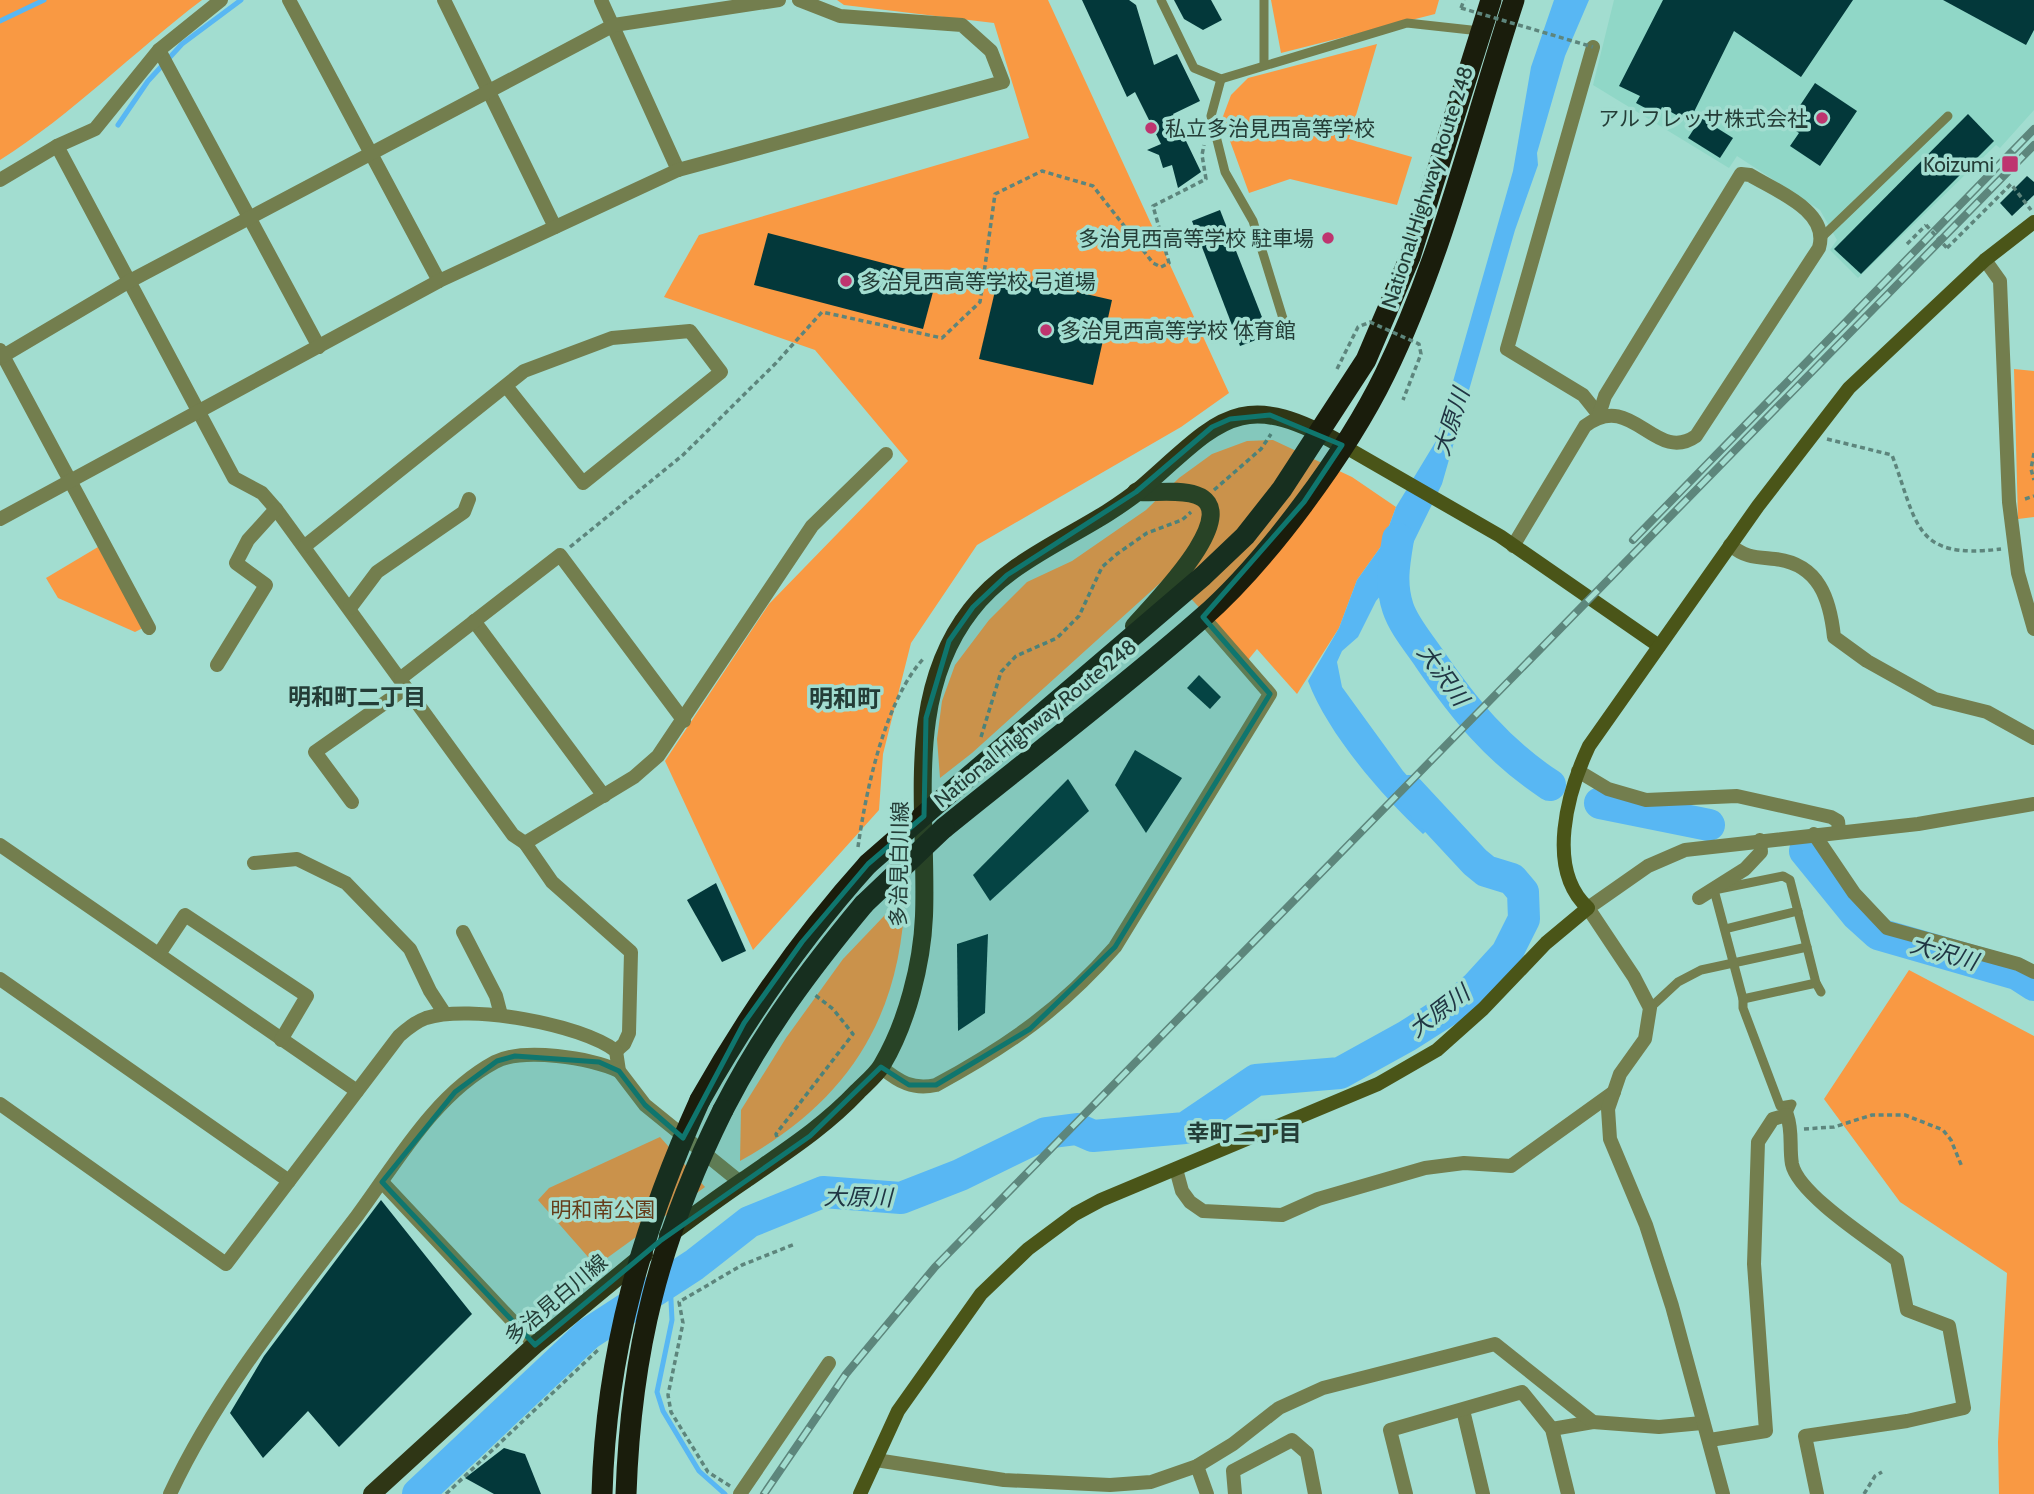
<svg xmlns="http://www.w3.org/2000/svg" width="2034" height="1494" viewBox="0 0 2034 1494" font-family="Cabin,'Noto Sans JP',sans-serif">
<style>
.built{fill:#90d7c7}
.green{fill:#f99943}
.water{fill:#58b7f3}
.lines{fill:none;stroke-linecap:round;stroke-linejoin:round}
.stream{stroke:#58b7f3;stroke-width:5}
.river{stroke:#58b7f3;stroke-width:32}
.building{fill:#03383a}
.path{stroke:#5d857c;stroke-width:3.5;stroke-dasharray:5 3.5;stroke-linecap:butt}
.lane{stroke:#737e4e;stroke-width:9}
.street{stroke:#737e4e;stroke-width:14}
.secondary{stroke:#4a5518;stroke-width:14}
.primary{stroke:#2f3615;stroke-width:18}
.highway{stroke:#1a1d0c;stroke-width:21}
.rail-casing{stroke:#5d867c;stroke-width:8}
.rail{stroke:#a2ddd0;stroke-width:5;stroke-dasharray:16;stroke-linecap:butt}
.path-bridge{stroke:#5d857c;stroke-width:3.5;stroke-dasharray:5 3.5;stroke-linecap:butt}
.highway-bridge{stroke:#1a1d0c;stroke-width:21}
.marked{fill:#0f766e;fill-opacity:0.2;stroke:#0f766e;stroke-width:5;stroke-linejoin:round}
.poi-dot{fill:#be356f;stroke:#a2ddd0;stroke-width:2.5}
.labels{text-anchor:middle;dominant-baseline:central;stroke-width:7;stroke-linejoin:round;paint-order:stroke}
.poi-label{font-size:21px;fill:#243d37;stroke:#a2ddd0;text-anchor:end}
.street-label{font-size:21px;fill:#243d37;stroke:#a2ddd0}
.park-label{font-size:21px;fill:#653d1b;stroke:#a2ddd0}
.water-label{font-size:23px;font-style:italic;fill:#203543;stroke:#a2ddd0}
.neighbourhood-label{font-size:23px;font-weight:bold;fill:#243d37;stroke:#a2ddd0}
.quarter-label{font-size:24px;font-weight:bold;fill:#243d37;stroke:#a2ddd0}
</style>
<rect width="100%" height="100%" fill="#a2ddd0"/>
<path class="built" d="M1614,0H2034V110L2000,148L1996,145L1858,278L1830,250L1837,240L1820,210L1737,156L1729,168L1593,85Z"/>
<g class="green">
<path d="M0,0H202C133,52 73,114 0,160Z"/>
<path d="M837,0H1048L1229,393L1181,427L977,545L911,643L883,754L879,810L753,950L665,761L769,604L908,461L815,350L664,297L699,235L1029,138L994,23L844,5Z"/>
<path d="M1271,0H1439L1435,14L1281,53Z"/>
<path d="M1377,44L1349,139L1412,157L1397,205L1290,179L1249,193L1222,119L1231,95L1248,78Z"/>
<path d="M2014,369L2034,371V517L2018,519Z"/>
<path d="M1273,440L1352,477L1396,507L1382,545L1357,580L1339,628L1297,694L1257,649L1248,660L1169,575L972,753L940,778L937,739L942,701L955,665L989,620L1027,582L1072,561L1146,510L1179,478L1212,454L1247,441Z"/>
<path d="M98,547L143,628L135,632L58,598L46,578Z"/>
<path d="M905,894C901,1018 848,1101 740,1161L741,1110L786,1038L843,959Z"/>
<path d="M1909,970L2034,1036V1494H1999L1998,1442L2007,1273L1900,1202L1824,1099Z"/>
<path d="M660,1137L705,1187L596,1266L538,1200L549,1188Z"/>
</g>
<path class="water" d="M1554,0H1589L1565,56L1537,153L1538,165L1515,230L1442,484L1397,576L1376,601L1358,637L1342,651L1337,662L1342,687L1403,771L1443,816L1423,834C1382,796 1328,734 1308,681L1339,628L1357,580L1382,545L1396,507L1436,441L1513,171L1531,67Z"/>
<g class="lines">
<g class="stream">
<path d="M0,21L44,0"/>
<path d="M118,125L148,81L182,44L241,0"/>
<path d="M670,1281L672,1320L657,1392L663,1411L699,1471L725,1494"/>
</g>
<g class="river">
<path d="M1398,539C1394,563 1390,584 1398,608C1404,626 1419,643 1429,658C1464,709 1498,751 1550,785"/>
<path d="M1600,803L1709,825"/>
<path d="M1805,851L1857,915L1878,934L2017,974L2034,985"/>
<path d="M418,1494L588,1334L694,1265L749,1222L823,1192L901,1198L960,1175L1046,1133L1077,1129L1093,1136L1185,1128L1256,1080L1340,1073L1407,1036L1451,1008L1476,987L1507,953L1524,919L1523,892L1512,879L1486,871L1475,862L1409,791"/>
</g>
</g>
<g class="building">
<path d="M1082,0H1129L1136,5L1154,65L1177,54L1200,101L1173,114L1201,172L1178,188L1172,165L1163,168L1159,155L1147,150L1161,144L1135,92L1127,97Z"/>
<path d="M1174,0H1211L1222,20L1203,30L1184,19Z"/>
<path d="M1663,0H1853L1801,77L1734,31L1689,122L1662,107L1658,115L1636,103L1640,96L1619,86Z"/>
<path d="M1943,0H2034V30L2026,45Z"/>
<path d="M1815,83L1857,111L1820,166L1790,146L1799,133L1787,125Z"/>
<path d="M1968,114L1994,141L1861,274L1834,249Z"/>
<path d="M1701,118L1733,138L1720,158L1688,138Z"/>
<path d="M2027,176L2034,182V195L2012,216L2000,203Z"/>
<path d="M1220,210L1269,335L1240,346L1192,221Z"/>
<path d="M768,233L937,277L923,329L754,285Z"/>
<path d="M999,274L1112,300L1093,385L979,359Z"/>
<path d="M1199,675L1221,697L1210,709L1187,688Z"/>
<path d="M1135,750L1182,778L1146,833L1115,785Z"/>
<path d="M1068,779L1089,811L990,901L973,875Z"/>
<path d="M716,883L746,951L722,962L687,900Z"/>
<path d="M988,934L985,1013L958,1031L957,944Z"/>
<path d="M381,1200L472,1314L339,1447L308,1411L263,1458L230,1413L264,1356Z"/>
<path d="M504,1448L525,1454L541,1494H494L465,1478Z"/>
</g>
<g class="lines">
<g class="path">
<path d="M1461,8L1464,0"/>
<path d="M1907,244L1926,225"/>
<path d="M1947,248L2011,184L2031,210"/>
<path d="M1827,439L1892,455C1918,524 1913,560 2001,549"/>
<path d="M2034,453L2031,469L2034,480"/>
<path d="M1214,490L1261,449L1271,434"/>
<path d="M2025,499L2034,496"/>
<path d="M570,547L683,455L776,363L822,312L942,338L980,302L995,194L1042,171L1093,186L1153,263L1161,267L1169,263L1153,206L1206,179L1202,155L1204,145"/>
<path d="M981,737L1001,672L1016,656L1057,638L1079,616L1102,567L1117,554L1147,533L1182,520L1191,512"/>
<path d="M858,847C866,790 885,700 924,658"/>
<path d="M1804,1129L1834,1127L1872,1115H1905L1943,1130L1951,1140L1962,1167"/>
<path d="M777,1137L776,1134L853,1034L833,1009L815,995"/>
<path d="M730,1486L708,1472L671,1412L668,1395L683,1323L679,1302L742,1265L795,1244"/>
<path d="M446,1494L599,1349"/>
<path d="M1864,1494L1875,1476L1882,1472"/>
</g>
<g class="lane">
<path d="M1161,0L1194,68L1221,79L1407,23L1480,31"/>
<path d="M1264,0V65"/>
<path d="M1221,79L1211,116L1225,172L1253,221L1285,325"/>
<path d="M1823,236L1948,116"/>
<path d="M1725,929L1798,911"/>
<path d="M1743,999L1816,983"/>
<path d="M1650,1008L1678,982L1701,970L1807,947"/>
<path d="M1787,1115L1792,1104L1780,1106L1743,1008V999L1714,890L1783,876L1790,880L1816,983L1821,992"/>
</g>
<g class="street">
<path d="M289,0L439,281"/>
<path d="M444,0L555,227"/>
<path d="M601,0L678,170"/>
<path d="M1593,47L1507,349L1583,395L1599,415"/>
<path d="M159,50L319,347"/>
<path d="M57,146L234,478L262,493L276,509L513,835L525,843L552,882L631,952L629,1033L624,1044L616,1051"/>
<path d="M0,180L57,146L95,129L159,50L221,0"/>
<path d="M1985,260L2000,281L2009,502L2018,573L2034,629"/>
<path d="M0,350L149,628"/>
<path d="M3,356L128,282L614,25L779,0"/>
<path d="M0,519L439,281L678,170L1003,82L991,51L962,25L840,16L799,0"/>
<path d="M1730,545C1746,558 1756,557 1775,559C1819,564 1830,599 1834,637L1867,661L1935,699L1987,712L2034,738"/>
<path d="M305,546L524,371L612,338L690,331L721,372L583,483L506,386"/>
<path d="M1513,546L1585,426C1632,389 1655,465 1696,436L1819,248C1830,211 1776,191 1750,175L1741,174L1605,396L1599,415"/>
<path d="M350,608L377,572L464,512L469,499"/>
<path d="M474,621L604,796"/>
<path d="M217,665L266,585L236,563L248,540L276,509"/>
<path d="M401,678L560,555L684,721"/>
<path d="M1578,771L1608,789L1646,800L1737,796L1831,817L1838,821L1839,831"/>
<path d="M352,802L315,752L406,688"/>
<path d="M1814,834L1854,893L1887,928L2018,964L2034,972"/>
<path d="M525,843L634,777L658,756L812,526L886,454"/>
<path d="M0,845L357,1091"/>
<path d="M254,863L297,859L346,883L410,949L430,991L445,1014"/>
<path d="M1699,898L1745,869L1761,852L1760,840"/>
<path d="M463,932L496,996L501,1015"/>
<path d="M159,954L185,915L307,996L281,1040"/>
<path d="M0,979L289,1181"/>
<path d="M881,1067C899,1082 913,1090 936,1085C1008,1046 1061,1009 1115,947L1270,694L1203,617"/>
<path d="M0,1104L226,1264L399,1036C407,1029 415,1022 426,1018C469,1004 581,1024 616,1051L619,1071L645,1105L740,1182"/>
<path d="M1176,1169L1182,1191L1190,1202L1203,1211L1282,1215L1318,1199L1425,1168L1464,1163L1511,1166L1614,1092"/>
<path d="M382,1182L535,1345"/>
<path d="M1463,1410L1483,1494"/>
<path d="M1552,1429L1593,1422"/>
<path d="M1710,1440L1766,1431L1754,1264L1758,1142L1773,1119L1787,1115C1793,1132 1789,1147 1792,1164C1798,1194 1872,1241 1897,1260L1907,1310L1949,1326L1964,1408L1907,1421L1805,1436L1817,1494"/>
<path d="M876,1460L1004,1480L1110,1485L1151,1482L1197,1466L1233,1444L1279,1408L1323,1388L1495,1344L1593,1422L1659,1427L1702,1423"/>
<path d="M1197,1466L1207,1494"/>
<path d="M170,1494C217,1393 290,1304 357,1216C397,1162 434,1095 495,1062C524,1047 590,1058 619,1071"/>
<path d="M740,1494L829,1363"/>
<path d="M1235,1494L1233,1471L1292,1440L1307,1453L1315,1494"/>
<path d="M1406,1494L1390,1430L1522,1392L1552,1429L1568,1494"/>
<path d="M1723,1494L1672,1306L1646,1225L1610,1139L1608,1109L1620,1074L1645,1039L1650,1008L1634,977L1588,908L1648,866L1685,850L1918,824L2034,804"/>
</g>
<g class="secondary">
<path d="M1342,445L1500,536L1659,646"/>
<path d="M860,1494L898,1411L981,1294L1028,1249L1075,1214L1101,1200L1378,1084L1437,1050L1483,1009L1546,943L1588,908C1545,869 1568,791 1589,746L1758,506L1849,388L1985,260L2034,222"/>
</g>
<g class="primary">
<path d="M1134,626C1150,607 1247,512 1196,495C1179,489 1155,493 1136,492"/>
<path d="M668,1235C694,1216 719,1197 746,1179C786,1151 824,1127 858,1091C866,1083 877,1074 882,1065C907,1023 922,964 924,916C928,813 903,697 971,610C1014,554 1088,533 1141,489C1219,421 1239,385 1342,445"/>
<path d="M372,1494L535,1345L644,1255"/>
</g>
<g class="highway">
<path d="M939,802L1203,576L1245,536L1282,489L1366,360L1410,257L1491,0"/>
<path d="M944,828C1030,758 1119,691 1202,618C1267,561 1347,452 1385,374C1443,255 1473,125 1514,0"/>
<path d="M700,1100C748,1015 803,936 868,864"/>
<path d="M723,1110C763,1032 809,970 864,904"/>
</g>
<defs>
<g id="rail">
<path d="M1633,540L2034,129"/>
<path d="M764,1494L846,1374L935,1267L2034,145"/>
</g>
</defs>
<use href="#rail" class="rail-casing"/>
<use href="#rail" class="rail"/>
<g class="path-bridge">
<path d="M1461,8L1593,47"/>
<path d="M1926,225L1947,248"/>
<path d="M1337,369L1358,327L1370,322L1419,344L1421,354L1403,400"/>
</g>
<g class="highway-bridge">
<path d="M868,864L939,802"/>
<path d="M864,904L944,828"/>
<path d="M602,1494C606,1352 642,1228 700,1100"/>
<path d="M626,1494C631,1350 659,1239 723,1110"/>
</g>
</g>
<path class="marked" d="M1270,415L1342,445L1304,502L1203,617L1270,694L1115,947L1030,1029L936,1085H909L881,1067L810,1136L660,1241L535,1345L382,1182L455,1092L497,1061L515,1056L599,1062L619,1071L645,1105L683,1138L744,1023L802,942L868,864L924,816L926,718L949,641L973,607L1007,575L1136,492L1212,427L1230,419Z"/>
<g class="poi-dot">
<circle cx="1822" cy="118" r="7"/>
<circle cx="1151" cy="128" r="7"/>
<rect x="2001" y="155" width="18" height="18" rx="3.5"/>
<circle cx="1328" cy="238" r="7"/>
<circle cx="846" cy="281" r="7"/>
<circle cx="1046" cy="330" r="7"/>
</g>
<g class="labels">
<g class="poi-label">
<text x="1808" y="118">アルフレッサ株式会社</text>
<text x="1165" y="128" text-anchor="start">私立多治見西高等学校</text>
<text x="1994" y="164">Koizumi</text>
<text x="1314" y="238">多治見西高等学校 駐車場</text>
<text x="860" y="281" text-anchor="start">多治見西高等学校 弓道場</text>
<text x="1060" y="330" text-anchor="start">多治見西高等学校 体育館</text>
</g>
<g class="street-label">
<text transform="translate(1427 187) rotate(-72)">National Highway Route 248</text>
<text transform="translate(1035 723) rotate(-39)">National Highway Route 248</text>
<text transform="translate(899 864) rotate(-89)">多治見白川線</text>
<text transform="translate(556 1299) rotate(-40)">多治見白川線</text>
</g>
<g class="park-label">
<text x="603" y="1209">明和南公園</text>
</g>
<g class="water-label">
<text transform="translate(1451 422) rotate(-72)">大原川</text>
<text transform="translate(1443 675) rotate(54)">大沢川</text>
<text transform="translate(1944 953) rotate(16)">大沢川</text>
<text transform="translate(1439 1011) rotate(-37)">大原川</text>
<text transform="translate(858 1197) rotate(1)">大原川</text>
</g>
<g class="neighbourhood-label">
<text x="357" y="697">明和町二丁目</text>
<text x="1244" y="1133">幸町二丁目</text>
</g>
<g class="quarter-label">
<text x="845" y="698">明和町</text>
</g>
</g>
</svg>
